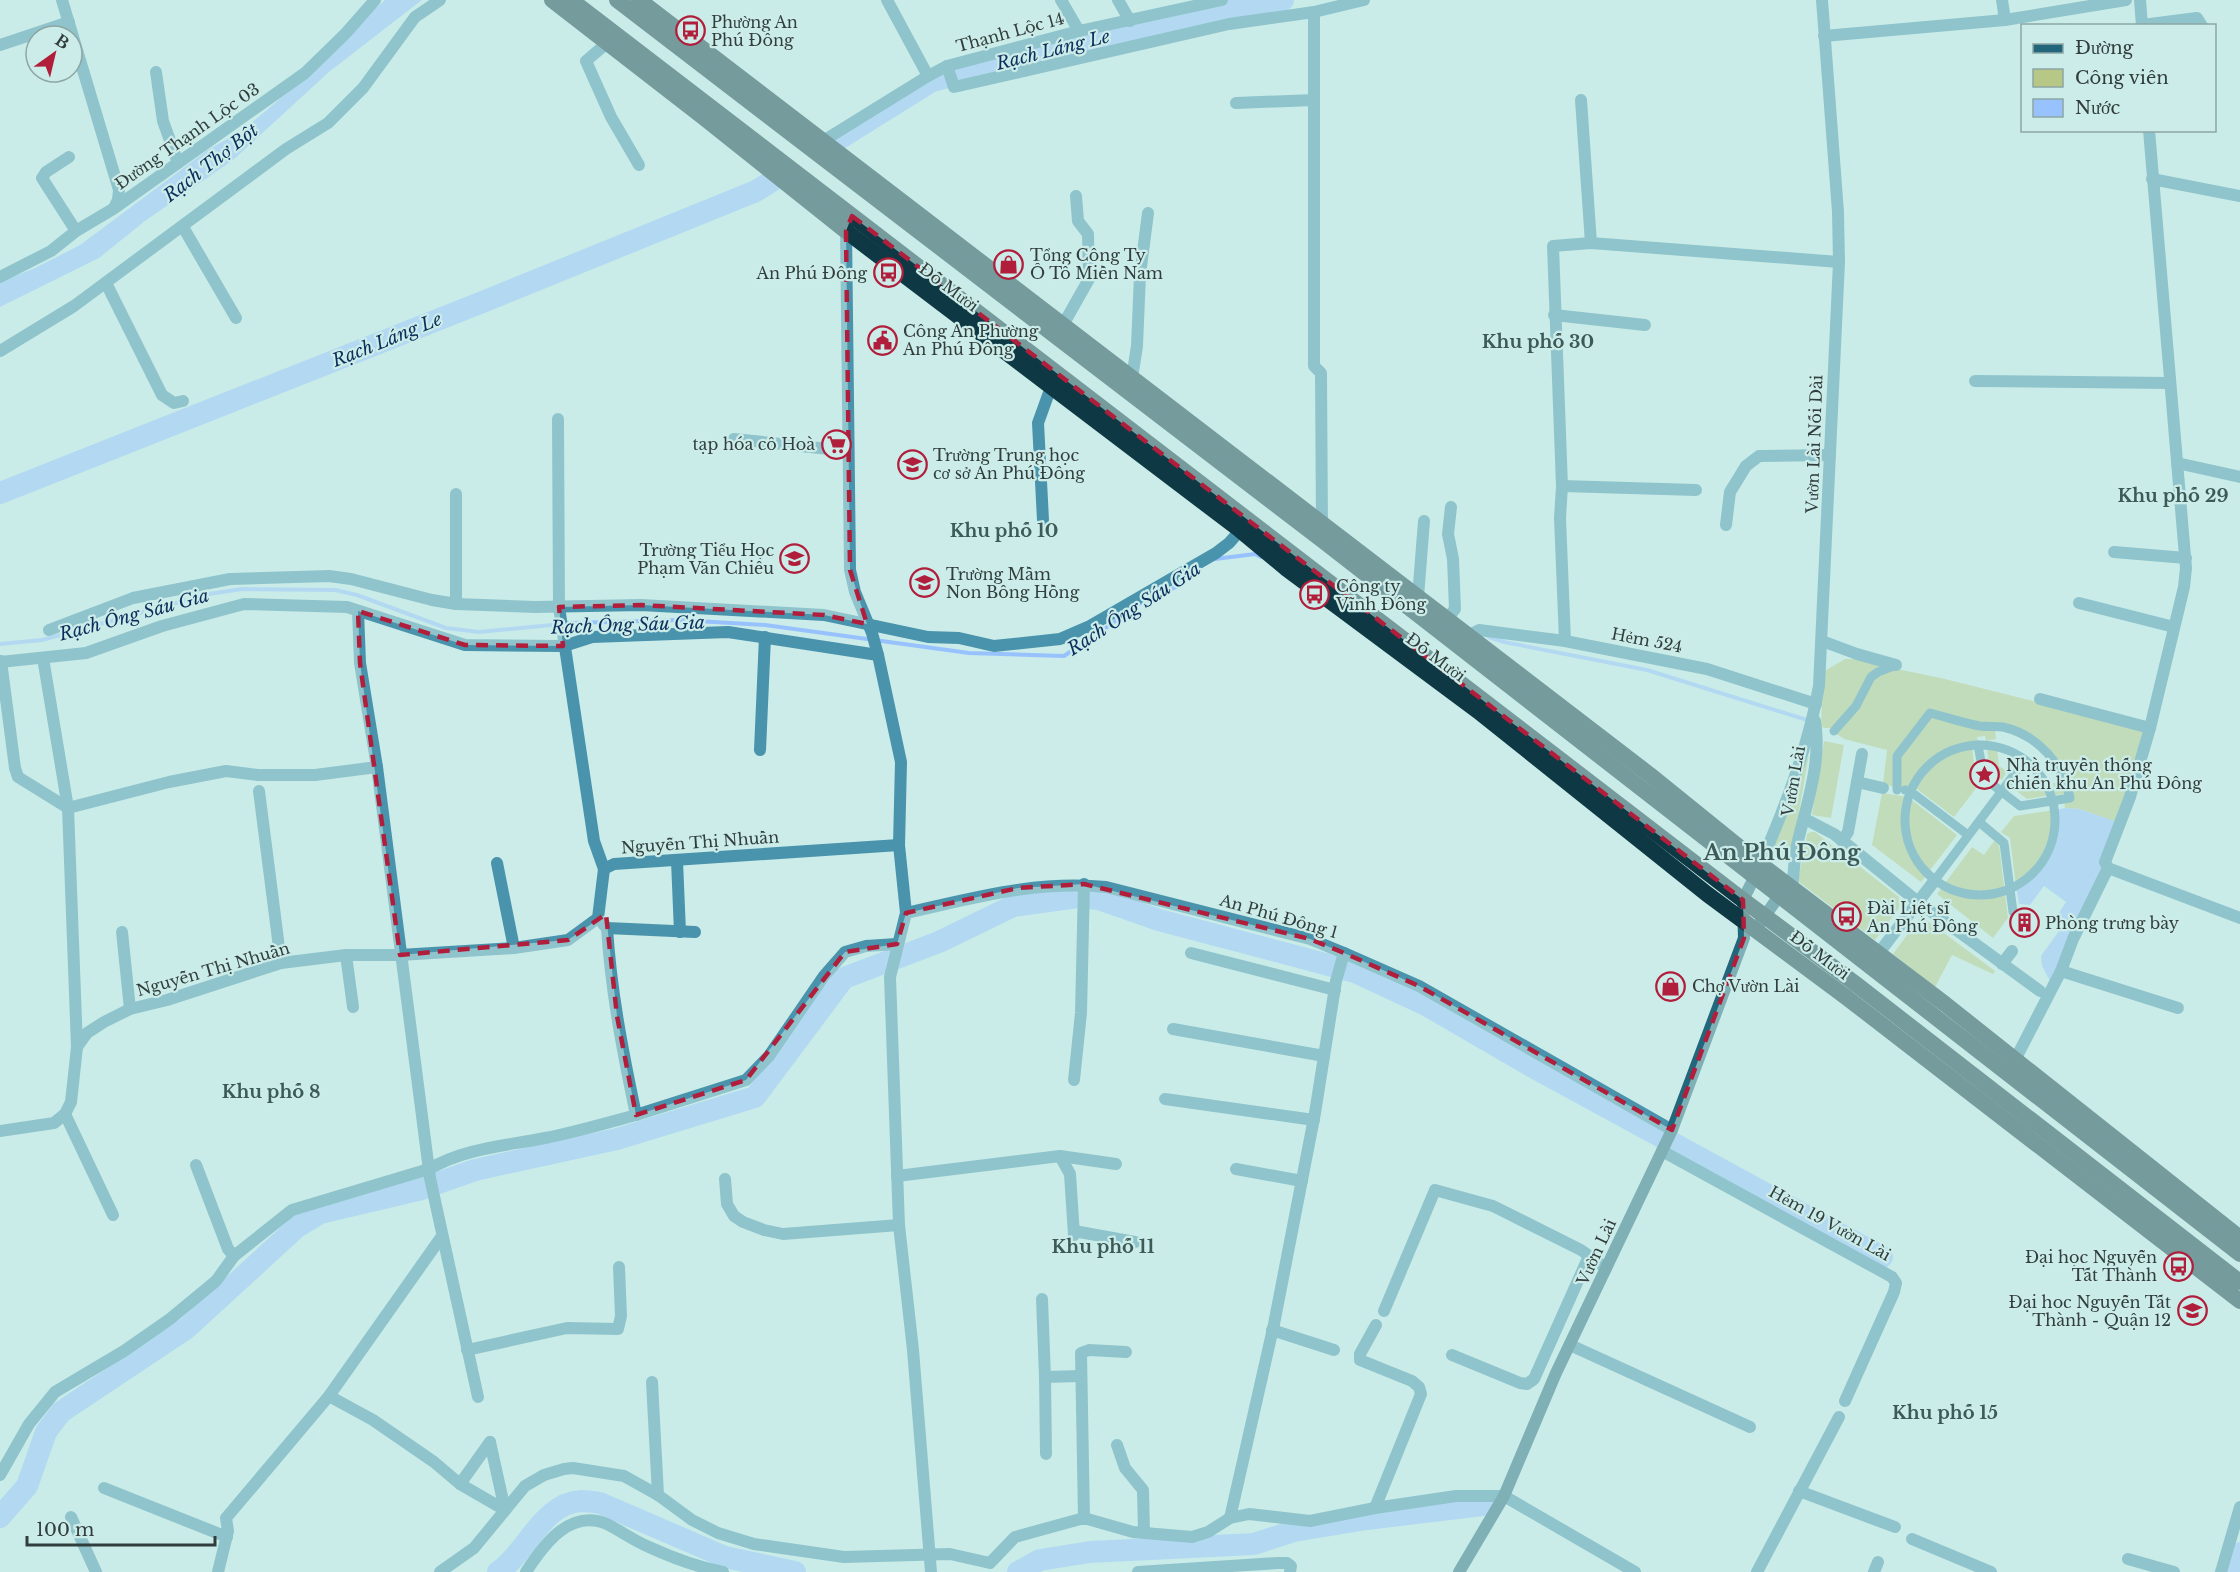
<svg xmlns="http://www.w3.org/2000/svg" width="2240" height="1572" viewBox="0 0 2240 1572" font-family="'Libre Baskerville',serif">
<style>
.green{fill:#b7c785}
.water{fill:#97c2fe}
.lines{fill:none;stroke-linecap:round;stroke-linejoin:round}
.stream{stroke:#97c2fe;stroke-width:4}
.river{stroke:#97c2fe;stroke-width:22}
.pedestrian{stroke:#4993ac;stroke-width:9}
.minor{stroke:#4993ac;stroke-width:12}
.tertiary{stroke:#4993ac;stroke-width:12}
.secondary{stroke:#22667b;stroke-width:12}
.trunk{stroke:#0e3844;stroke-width:16}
.marked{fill:none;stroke:#b11e3b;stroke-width:4.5;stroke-dasharray:12 8;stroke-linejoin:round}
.labels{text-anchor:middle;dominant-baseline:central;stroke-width:4.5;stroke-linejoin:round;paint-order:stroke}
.poi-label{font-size:16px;fill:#313e3d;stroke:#cbece8;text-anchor:start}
.street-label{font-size:16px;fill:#313e3d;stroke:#cbece8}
.water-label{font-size:18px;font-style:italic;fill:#0b2e5c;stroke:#cbece8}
.neighbourhood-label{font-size:18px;font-weight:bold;fill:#3c5a57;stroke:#cbece8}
.district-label{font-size:22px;font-weight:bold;fill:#3c5a57;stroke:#cbece8}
</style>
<rect width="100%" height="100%" fill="#cbece8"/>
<g class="green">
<path d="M1845,659H1858L1885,664L1832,728H1824L1821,726L1823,672Z"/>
<path d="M1897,669L1941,678L2145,729L2117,822L2079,809L2065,808L2063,794L2055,795L2053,783L2066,782L2062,772L2023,735L1995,728L1996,739L1986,741L1985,736L1977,737L1978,745L1972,747L1977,787L1954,817L1913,786L1910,791L1883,784L1887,750L1844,739L1837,734L1872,679Z"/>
<path d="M1824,741L1844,745L1831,818L1812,815Z"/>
<path d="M1997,747L1999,766L2007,771L2002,780L1990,771L1987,749Z"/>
<path d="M1809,754L1790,862L1769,857Z"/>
<path d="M2019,780L2028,786L2044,784L2046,796L2027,799L2014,789Z"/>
<path d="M1882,793L1908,797L1957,835L1921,882L1872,845Z"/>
<path d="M2055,810C2057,842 2044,868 2016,886L2010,838L2001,832L2014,816Z"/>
<path d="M1811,832H1815L1899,897V908L1875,940L1798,881L1807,834Z"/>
<path d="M1994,841L1999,845L2008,918L1993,938L1937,894L1972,847L1984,855Z"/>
<path d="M1921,916L1995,971L1993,974L1952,955L1935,987L1893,954Z"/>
</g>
<g class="water">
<path d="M385,0H422L329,72L233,160L145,221L99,258L0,307V282L35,268L80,245L209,149L242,131L296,85L333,45Z"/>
<path d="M2065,808L2079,809L2117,822L2101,863V874L2050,981L2042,966L2041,956L2061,928L2053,922L2066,902L2044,886L2030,905L2019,904L2016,886C2044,868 2057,842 2055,810Z"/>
</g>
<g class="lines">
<g class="stream">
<path d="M1215,559L1255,554L1261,557"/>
<path d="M1489,637L1504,642L1647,670L1807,720"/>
<path d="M0,644L42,640L209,594L242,589L335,590L357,595L446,628L479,632L573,623L680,620L765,625L969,653L1064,656L1103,630L1137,605L1178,586L1197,571"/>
</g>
<g class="river">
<path d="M839,139L932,81L1090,40L1283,0"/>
<path d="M0,493L475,305L756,191L772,181"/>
<path d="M0,1517L27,1486L46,1432L61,1412L187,1328L297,1227L320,1213L418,1190L475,1170L617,1139L755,1097L844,978L939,942L1013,906L1078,897L1099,899L1159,920L1355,972L1426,1005L1531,1066L1882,1257"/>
<path d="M498,1572C526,1554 542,1503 581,1501C587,1501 594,1502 600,1503L725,1557L795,1572"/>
<path d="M1018,1572L1040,1560L1090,1552L1254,1544L1294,1531L1367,1519L1483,1505"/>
<path d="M2235,1572L2240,1553"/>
</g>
<g class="pedestrian">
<path d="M1834,731L1856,706L1871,677L1878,672L1896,665"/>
<circle cx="1980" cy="820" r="75"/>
<path d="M1897,790V756L1930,713C1946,717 1963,723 1980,726C1988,727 1995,726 2003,727C2038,735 2063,764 2070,798L2020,806L1984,778L1978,745"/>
<path d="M1905,790L1910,791L1968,835"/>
<path d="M1979,822L2004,843L2013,912"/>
<path d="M1935,880L2025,760"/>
</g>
<g class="minor">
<path d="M62,0L119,190L118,200L114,208"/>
<path d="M887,0L928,76"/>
<path d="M1061,0L1079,31"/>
<path d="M1118,0L1130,21"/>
<path d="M2002,0L2005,20"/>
<path d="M2140,0L2142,26"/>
<path d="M1314,12V366L1321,373L1322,528"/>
<path d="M2142,25L2197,18L2202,26"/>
<path d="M1824,36L2005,20L2126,0"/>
<path d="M607,43L586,61L611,117L639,165"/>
<path d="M0,45L69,22"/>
<path d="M947,66L954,87L1229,24L1314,12L1364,0"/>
<path d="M156,72L163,121L178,163"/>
<path d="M1581,100L1591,243"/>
<path d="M1236,103L1314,100"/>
<path d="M823,141L928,76L947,66L1079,31L1222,0"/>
<path d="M69,157L46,172L42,178L76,231"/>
<path d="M2152,179L2240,196"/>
<path d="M183,227L236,318"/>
<path d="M0,277L51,251L76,231L113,209L305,73L346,33L375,0"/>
<path d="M106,283L162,395L174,403L183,401"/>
<path d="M1554,315L1645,325"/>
<path d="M1063,325L1089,279L1088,234L1078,221L1076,196"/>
<path d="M0,351L74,306L286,149L328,123L363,88L415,17L440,0"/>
<path d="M1132,378L1137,346L1140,275L1148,213"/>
<path d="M1975,381L2170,383"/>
<path d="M558,419L559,607L594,841L604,869"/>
<path d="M734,439L848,451"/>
<path d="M2177,463L2240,477"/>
<path d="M1562,486L1696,490"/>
<path d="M1043,520L1038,423L1051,387"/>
<path d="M1726,525L1730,492L1746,466L1759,456L1830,455"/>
<path d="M2114,552L2186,558"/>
<path d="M1418,597L1424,521"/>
<path d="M2079,603L2174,627"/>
<path d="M456,604V494"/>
<path d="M358,611L360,663L377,767L430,1178L478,1397"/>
<path d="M1447,619L1455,609L1453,559L1448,534L1451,507"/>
<path d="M49,630L133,598L230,579L329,576L351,579L432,600L456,604L535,607L641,605L824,615L928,637L959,638L994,646L1060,639L1090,626L1216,553L1229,543L1246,524"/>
<path d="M1468,636L1479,630L1565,641L1707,669L1816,704"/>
<path d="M1565,641L1560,518L1562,486L1553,246L1591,243L1839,262"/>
<path d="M1822,641L1857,654L1896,665"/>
<path d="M43,658L68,808L77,1047"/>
<path d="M1,661L15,768L18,777L68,808L169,782L226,771L258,775H315L377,767"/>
<path d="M0,662L86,653L162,626L244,604L347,607L465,645L564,646L592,637L728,632L878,655"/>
<path d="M2040,699L2150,728"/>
<path d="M760,750L765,637"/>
<path d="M1857,782L1883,788"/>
<path d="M259,791L281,963"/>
<path d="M1805,819L1834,834L1918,902L2040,991"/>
<path d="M1842,841L1848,832L1862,754"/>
<path d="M677,861L680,932"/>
<path d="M497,863L514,948"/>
<path d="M2108,868L2240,918"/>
<path d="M906,913C974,898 1036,880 1106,887L1310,939L1344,953L1419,986L1672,1130"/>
<path d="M603,924L607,928L695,932"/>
<path d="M122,932L130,1009"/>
<path d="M1191,953L1335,990"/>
<path d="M1878,954L1935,880"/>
<path d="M346,955L353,1007"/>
<path d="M2002,964L2012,951"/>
<path d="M2061,971L2178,1008"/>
<path d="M1173,1029L1324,1056"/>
<path d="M2015,1060L2061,971L2073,939L2108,868L2105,862L2130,797L2150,728L2184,587L2186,568L2149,130"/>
<path d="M1074,1080L1081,1013L1084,884"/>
<path d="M1165,1099L1314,1120"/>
<path d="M65,1114L113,1215"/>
<path d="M636,1115L746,1080L769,1056L824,976L845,952L866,946L897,944"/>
<path d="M1662,1151L1892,1277L1896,1283L1894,1292L1845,1401"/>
<path d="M1060,1156L1070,1174L1074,1235"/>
<path d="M196,1165L228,1249L234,1256"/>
<path d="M1236,1169L1302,1181"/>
<path d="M897,1176L1060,1156L1116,1164"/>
<path d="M725,1179L727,1204L734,1216L743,1222L764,1230L783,1234L899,1225"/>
<path d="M1074,1231L1135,1242"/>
<path d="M1042,1299L1045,1377L1081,1376"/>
<path d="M1384,1311L1435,1190L1493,1206L1581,1250L1606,1268"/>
<path d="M1272,1330L1334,1350"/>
<path d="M1570,1345L1750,1427"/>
<path d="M467,1350L567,1328L618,1329L621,1316L619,1267"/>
<path d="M1452,1355L1520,1383L1527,1384L1534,1379L1589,1256"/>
<path d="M1045,1377L1046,1454"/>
<path d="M652,1382L658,1495"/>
<path d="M329,1396L373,1420L434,1462L460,1484L505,1510"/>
<path d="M490,1442L505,1510"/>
<path d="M1117,1445L1125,1468L1143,1490L1144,1532"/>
<path d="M0,1475L29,1424L55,1392L124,1351L170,1319L216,1281L234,1256L292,1210L429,1169C465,1148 505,1146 545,1138C576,1132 606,1123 636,1115C623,1053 611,992 607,928"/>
<path d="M460,1484L490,1442"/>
<path d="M104,1488L227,1537"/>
<path d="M1799,1491L1895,1527"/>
<path d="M1375,1508L1421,1394L1419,1387L1412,1381L1360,1360V1354L1376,1325"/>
<path d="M71,1517L96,1572"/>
<path d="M1084,1518L1081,1353L1089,1350L1126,1352"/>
<path d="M1230,1518L1274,1324L1315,1113L1336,981L1344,953"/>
<path d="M1912,1539L1991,1572"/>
<path d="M2128,1559L2174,1572"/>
<path d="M218,1572L228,1531L226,1518L329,1396L442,1236"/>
<path d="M440,1572L474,1548L525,1486L544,1475L564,1469L573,1468L624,1476L658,1495L692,1520L718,1533L754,1544L844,1557L950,1554L990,1563L1015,1537L1084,1518L1133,1532L1192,1537L1208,1532L1230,1518L1249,1514L1310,1521L1375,1508L1456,1496H1504L1635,1572"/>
<path d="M526,1572C544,1544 571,1507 609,1525C622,1532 635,1541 649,1547C673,1558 697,1567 723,1572"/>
<path d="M1138,1572L1278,1563H1287L1291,1566L1290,1572"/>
<path d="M1757,1572L1839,1417"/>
<path d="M1874,1572L1878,1562"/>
<path d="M2221,1572L2240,1507"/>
</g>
<g class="tertiary">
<path d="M848,225L846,231L850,570L855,592L872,633L878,655L901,762L899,845L906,913L890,977L899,1225L913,1350L931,1572"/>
<path d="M1758,869C1784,811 1808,749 1819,686L1839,262L1838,212L1822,0"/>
<path d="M1786,892L1792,888C1794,874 1794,859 1797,845C1806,806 1822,762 1815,721"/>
<path d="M0,1131L54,1123L65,1114L71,1102L77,1047L87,1033L104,1022L130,1009L167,1000L281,963L346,955H400L514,948L568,940L598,918L604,869L614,864L899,845"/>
</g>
<g class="secondary">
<path d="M1760,923L1779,896"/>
<path d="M1459,1572L1504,1496L1556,1373L1672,1130L1744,938L1743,900L1754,878"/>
</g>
<g class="trunk">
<path d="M552,0L703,117L846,231L1240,530L1287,569L1478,711L1707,894L1846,997L2240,1301"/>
<path d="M571,0L1743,900L1857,985L2240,1282"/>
<path d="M617,0L1322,540L2240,1254"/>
<path d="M639,0L1650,775L1760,864L1945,1004L2240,1238"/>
</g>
</g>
<path d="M0 0H2240V1572H0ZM852,216L1743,900L1744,938L1672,1130L1419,986L1344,953L1310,939L1084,884L1018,888L906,913L897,944L845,952L746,1080L636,1115L617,1016L606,914L568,940L400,955L360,663L358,611L465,645L563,646L559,607L641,605L824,615L867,624L850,570L846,231Z" fill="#cbece8" fill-opacity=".55" fill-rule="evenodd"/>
<path class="marked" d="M852,216L1743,900L1744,938L1672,1130L1419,986L1344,953L1310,939L1084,884L1018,888L906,913L897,944L845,952L746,1080L636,1115L617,1016L606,914L568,940L400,955L360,663L358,611L465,645L563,646L559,607L641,605L824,615L867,624L850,570L846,231Z"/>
<defs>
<symbol id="bus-ring" viewBox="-11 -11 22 22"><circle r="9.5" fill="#cbece8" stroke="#b11e3b" stroke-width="1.5"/><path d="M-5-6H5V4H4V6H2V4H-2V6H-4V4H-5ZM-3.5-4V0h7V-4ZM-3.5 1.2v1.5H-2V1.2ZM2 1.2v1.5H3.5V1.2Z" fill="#b11e3b"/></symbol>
<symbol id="shop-ring" viewBox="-11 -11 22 22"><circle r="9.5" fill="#cbece8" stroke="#b11e3b" stroke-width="1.5"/><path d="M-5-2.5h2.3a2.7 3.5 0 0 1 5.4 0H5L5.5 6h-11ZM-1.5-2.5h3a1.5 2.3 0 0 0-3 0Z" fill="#b11e3b"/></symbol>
<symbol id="civic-ring" viewBox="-11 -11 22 22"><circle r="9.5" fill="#cbece8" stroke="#b11e3b" stroke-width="1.5"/><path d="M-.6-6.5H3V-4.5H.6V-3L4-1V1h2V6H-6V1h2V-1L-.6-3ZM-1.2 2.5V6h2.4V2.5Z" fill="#b11e3b"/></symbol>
<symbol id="supermarket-ring" viewBox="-11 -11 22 22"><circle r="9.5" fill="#cbece8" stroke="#b11e3b" stroke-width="1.5"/><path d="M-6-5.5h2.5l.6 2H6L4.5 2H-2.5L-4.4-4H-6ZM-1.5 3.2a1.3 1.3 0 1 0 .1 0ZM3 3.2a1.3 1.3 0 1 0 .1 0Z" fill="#b11e3b"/></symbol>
<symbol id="school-ring" viewBox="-11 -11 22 22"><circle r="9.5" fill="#cbece8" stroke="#b11e3b" stroke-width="1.5"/><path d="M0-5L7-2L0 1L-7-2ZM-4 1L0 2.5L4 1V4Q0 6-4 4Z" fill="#b11e3b"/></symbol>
<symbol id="sight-ring" viewBox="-11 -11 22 22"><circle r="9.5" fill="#cbece8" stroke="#b11e3b" stroke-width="1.5"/><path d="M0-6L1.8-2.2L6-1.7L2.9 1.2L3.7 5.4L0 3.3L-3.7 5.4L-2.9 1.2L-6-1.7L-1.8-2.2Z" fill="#b11e3b"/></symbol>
<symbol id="building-ring" viewBox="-11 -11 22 22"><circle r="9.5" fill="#cbece8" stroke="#b11e3b" stroke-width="1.5"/><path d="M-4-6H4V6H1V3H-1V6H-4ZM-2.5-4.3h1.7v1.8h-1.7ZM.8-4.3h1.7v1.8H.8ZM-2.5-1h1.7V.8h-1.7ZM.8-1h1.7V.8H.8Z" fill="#b11e3b"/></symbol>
<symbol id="university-ring" viewBox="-11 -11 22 22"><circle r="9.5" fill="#cbece8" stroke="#b11e3b" stroke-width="1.5"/><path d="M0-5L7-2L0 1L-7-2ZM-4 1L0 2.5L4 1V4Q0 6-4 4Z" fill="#b11e3b"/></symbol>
</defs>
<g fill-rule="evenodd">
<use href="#bus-ring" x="674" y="14" width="33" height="33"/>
<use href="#shop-ring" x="992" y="248" width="33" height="33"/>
<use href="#bus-ring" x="872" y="256" width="33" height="33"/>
<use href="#civic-ring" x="866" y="324" width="33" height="33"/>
<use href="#supermarket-ring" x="820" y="428" width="33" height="33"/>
<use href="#school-ring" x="896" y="448" width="33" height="33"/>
<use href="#school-ring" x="778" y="542" width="33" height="33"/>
<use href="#school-ring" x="908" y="566" width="33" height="33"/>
<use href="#bus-ring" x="1298" y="578" width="33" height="33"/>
<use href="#sight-ring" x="1968" y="758" width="33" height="33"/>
<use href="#bus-ring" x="1830" y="900" width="33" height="33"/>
<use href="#building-ring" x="2008" y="906" width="33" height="33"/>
<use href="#shop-ring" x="1654" y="970" width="33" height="33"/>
<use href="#bus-ring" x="2162" y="1250" width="33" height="33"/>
<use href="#university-ring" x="2176" y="1294" width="33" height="33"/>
</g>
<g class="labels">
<g class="poi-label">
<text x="711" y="22">Phường An<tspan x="711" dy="18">Phú Đông</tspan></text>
<text x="1030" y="255">Tổng Công Ty<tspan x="1030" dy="18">Ô Tô Miền Nam</tspan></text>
<text x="867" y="273" text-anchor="end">An Phú Đông</text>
<text x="903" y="331">Công An Phường<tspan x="903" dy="18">An Phú Đông</tspan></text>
<text x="815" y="444" text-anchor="end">tạp hóa cô Hoà</text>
<text x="933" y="455">Trường Trung học<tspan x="933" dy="18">cơ sở An Phú Đông</tspan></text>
<text x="774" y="550" text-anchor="end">Trường Tiểu Học<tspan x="774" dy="18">Phạm Văn Chiêu</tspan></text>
<text x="946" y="574">Trường Mầm<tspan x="946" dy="18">Non Bông Hồng</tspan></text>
<text x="1336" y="586">Công ty<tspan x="1336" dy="18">Vĩnh Đông</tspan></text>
<text x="2006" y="765">Nhà truyền thống<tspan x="2006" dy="18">chiến khu An Phú Đông</tspan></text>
<text x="1867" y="908">Đài Liệt sĩ<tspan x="1867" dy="18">An Phú Đông</tspan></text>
<text x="2045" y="923">Phòng trưng bày</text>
<text x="1692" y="986">Chợ Vườn Lài</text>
<text x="2157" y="1257" text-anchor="end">Đại học Nguyễn<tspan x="2157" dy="18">Tất Thành</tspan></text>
<text x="2171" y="1302" text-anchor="end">Đại học Nguyễn Tất<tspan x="2171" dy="18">Thành - Quận 12</tspan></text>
</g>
<g class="street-label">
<text transform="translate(1010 32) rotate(-15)">Thạnh Lộc 14</text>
<text transform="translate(187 136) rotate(-35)">Đường Thạnh Lộc 03</text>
<text transform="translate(949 287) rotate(37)">Đỗ Mười</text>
<text transform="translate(1814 444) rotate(-88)">Vườn Lài Nối Dài</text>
<text transform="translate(1647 640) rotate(11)">Hẻm 524</text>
<text transform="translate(1436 657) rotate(37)">Đỗ Mười</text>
<text transform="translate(1793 781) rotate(-80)">Vườn Lài</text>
<text transform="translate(700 842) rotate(-4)">Nguyễn Thị Nhuần</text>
<text transform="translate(1279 916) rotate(16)">An Phú Đông 1</text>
<text transform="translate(1820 955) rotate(37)">Đỗ Mười</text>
<text transform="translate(213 969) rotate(-16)">Nguyễn Thị Nhuần</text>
<text transform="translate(1830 1223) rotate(29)">Hẻm 19 Vườn Lài</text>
<text transform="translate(1596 1252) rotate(-65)">Vườn Lài</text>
</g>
<g class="water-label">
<text transform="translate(1053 50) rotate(-14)">Rạch Láng Le</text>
<text transform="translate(211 163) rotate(-38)">Rạch Thợ Bột</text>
<text transform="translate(387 340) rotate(-22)">Rạch Láng Le</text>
<text transform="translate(1134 609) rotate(-33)">Rạch Ông Sáu Gia</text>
<text transform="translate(134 615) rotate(-15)">Rạch Ông Sáu Gia</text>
<text transform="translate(628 625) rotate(-2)">Rạch Ông Sáu Gia</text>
</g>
<g class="neighbourhood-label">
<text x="1538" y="342">Khu phố 30</text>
<text x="2173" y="496">Khu phố 29</text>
<text x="1004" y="531">Khu phố 10</text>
<text x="271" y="1092">Khu phố 8</text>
<text x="1103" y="1247">Khu phố 11</text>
<text x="1945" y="1413">Khu phố 15</text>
</g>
<g class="district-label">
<text x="1782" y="852">An Phú Đông</text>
</g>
</g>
<rect x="2021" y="24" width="195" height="108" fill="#cbece8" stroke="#8da6a4" stroke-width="1.5"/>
<rect x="2033" y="44" width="30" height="9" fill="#22667b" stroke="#8da6a4" stroke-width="1.5"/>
<text x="2075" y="54" font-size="18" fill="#313e3d">Đường</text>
<rect x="2033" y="69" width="30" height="18" fill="#b7c785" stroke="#8da6a4" stroke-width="1.5"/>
<text x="2075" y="84" font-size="18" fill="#313e3d">Công viên</text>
<rect x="2033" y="99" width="30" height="18" fill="#97c2fe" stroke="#8da6a4" stroke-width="1.5"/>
<text x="2075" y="114" font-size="18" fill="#313e3d">Nước</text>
<g transform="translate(54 54) rotate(34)"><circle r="28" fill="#cbece8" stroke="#8da6a4" stroke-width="1.5"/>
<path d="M0-4.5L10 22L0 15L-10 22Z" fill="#b11e3b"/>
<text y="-9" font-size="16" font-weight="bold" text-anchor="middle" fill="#313e3d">B</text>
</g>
<path d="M27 1536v9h188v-9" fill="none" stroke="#313e3d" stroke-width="3"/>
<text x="36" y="1536" font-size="18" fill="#313e3d" stroke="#cbece8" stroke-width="4.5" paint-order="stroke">100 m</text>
</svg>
